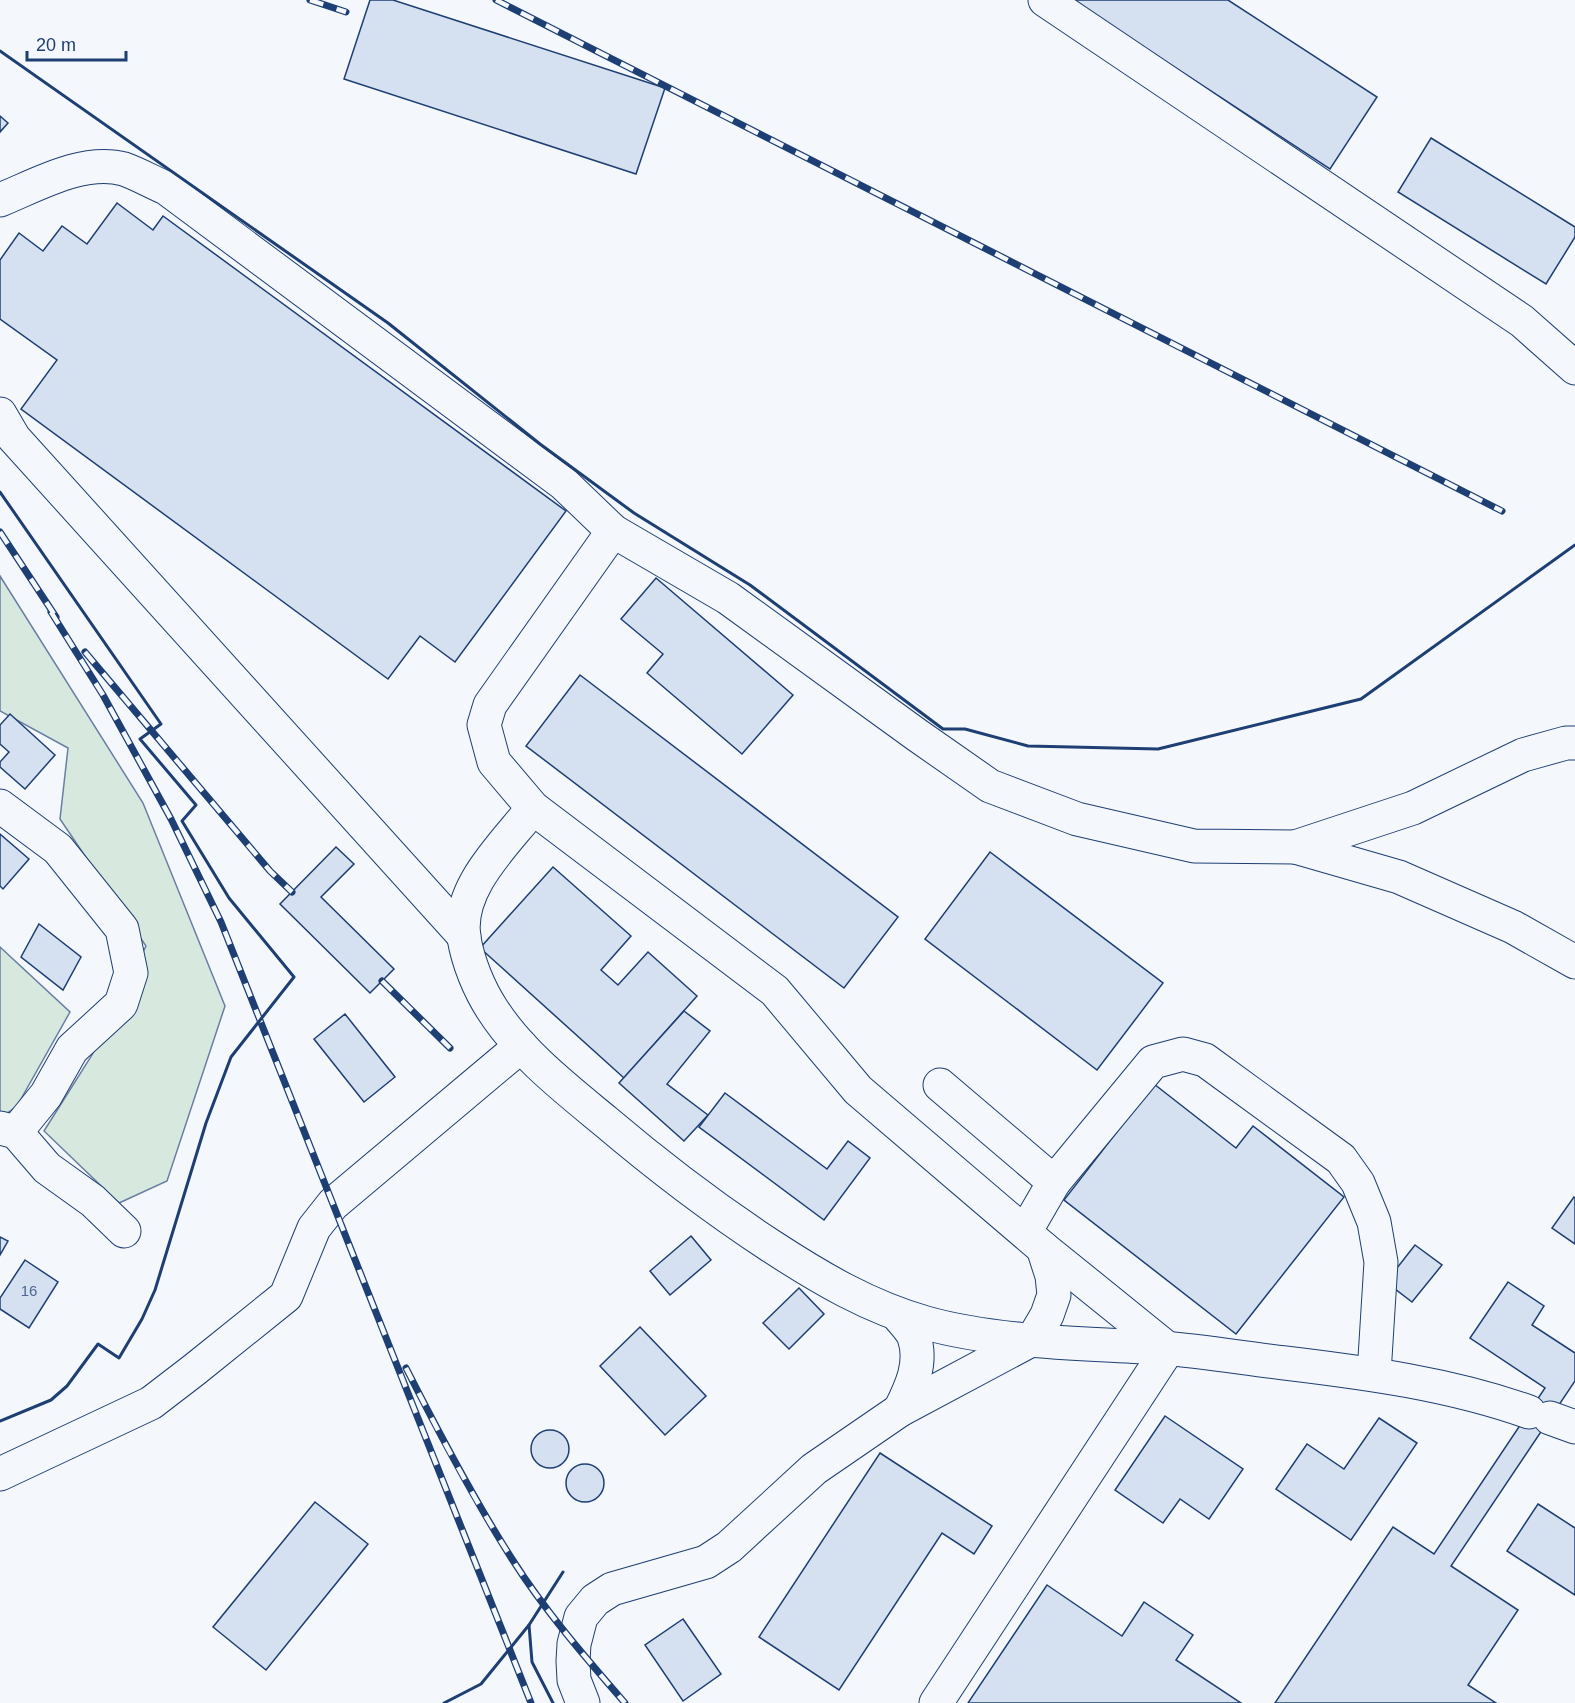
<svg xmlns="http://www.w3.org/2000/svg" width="1575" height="1703" viewBox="0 0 1575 1703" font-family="Arial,sans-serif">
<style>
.green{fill:#d7e8df;stroke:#687fa3;stroke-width:1.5}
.building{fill:#d5e0f0;stroke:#1d3f73;stroke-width:1.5}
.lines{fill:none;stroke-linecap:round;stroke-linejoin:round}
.minor-casing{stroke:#1d3f73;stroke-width:35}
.minor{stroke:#f4f7fb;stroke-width:33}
.rail-casing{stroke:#1d3f73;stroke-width:7}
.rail{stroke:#f4f7fb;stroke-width:4.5;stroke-dasharray:14;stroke-linecap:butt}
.wall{stroke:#1d3f73;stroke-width:3}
.labels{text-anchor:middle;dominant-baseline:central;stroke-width:4.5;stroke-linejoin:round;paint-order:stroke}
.number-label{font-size:15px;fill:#4b6792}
</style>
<rect width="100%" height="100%" fill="#f4f7fb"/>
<g class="green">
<path d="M0,576L143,803L225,1006L167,1181L119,1203L44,1131L92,1055L146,946L60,819L68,748L0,711Z"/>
<path d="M0,947L70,1012L17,1106L3,1116L0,1115Z"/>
</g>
<g class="building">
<path d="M370,0H393L665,88L636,174L344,79Z"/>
<path d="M1072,0H1228L1377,97L1330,169Z"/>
<path d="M0,116L8,123L0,132Z"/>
<path d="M1431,138L1575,227V237L1546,284L1398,192Z"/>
<path d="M117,203L153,230L163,216L566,511L455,662L420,636L388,679L21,409L57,360L0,319V260L19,233L43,251L62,226L87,244Z"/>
<path d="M656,578L793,695L742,754L647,673L663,654L621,619Z"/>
<path d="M580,675L898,917L844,988L526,746Z"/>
<path d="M10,714L55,755L25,789L0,767V762L9,752L0,744V725Z"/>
<path d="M0,834L29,859L3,889L0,886Z"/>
<path d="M336,847L354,864L321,897L394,969L370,993L280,904Z"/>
<path d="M990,852L1163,983L1097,1070L925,939Z"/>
<path d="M553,867L631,936L601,970L618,985L648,952L697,996L624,1078L480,948Z"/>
<path d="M39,924L81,957L63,990L21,957Z"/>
<path d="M684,1011L710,1031L667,1084L708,1115L684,1141L619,1083Z"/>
<path d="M345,1014L395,1077L364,1102L314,1039Z"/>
<path d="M1154,1084L1236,1148L1253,1126L1344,1197L1236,1334L1064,1200Z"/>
<path d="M725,1093L827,1169L848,1141L870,1158L824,1220L699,1127Z"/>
<path d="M1574,1197L1575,1198V1244L1552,1228Z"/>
<path d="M691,1236L711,1260L670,1295L650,1271Z"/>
<path d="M0,1237L8,1241L0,1255Z"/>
<path d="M1415,1245L1442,1265L1412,1302L1386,1282Z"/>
<path d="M25,1260L58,1282L29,1328L0,1309V1298Z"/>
<path d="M1508,1282L1544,1306L1532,1325L1575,1353V1381L1451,1566L1518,1610L1468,1685L1496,1703H1275L1393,1527L1434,1554L1545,1388L1470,1338Z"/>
<path d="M799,1288L824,1314L789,1349L763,1323Z"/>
<path d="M640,1327L706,1396L665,1435L600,1366Z"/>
<path d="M1165,1416L1243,1469L1209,1519L1180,1499L1163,1523L1115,1490Z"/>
<path d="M1379,1418L1417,1443L1351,1540L1276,1489L1307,1444L1344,1469Z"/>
<circle cx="550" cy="1449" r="19"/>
<path d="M880,1453L992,1526L974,1554L942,1533L839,1690L759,1637Z"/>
<circle cx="585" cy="1483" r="19"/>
<path d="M315,1502L368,1544L266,1670L213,1627Z"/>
<path d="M1538,1504L1575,1528V1595L1507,1551Z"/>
<path d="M1047,1585L1122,1636L1144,1602L1193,1635L1176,1660L1241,1703H968Z"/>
<path d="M683,1619L721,1674L683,1701L645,1645Z"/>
</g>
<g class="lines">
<defs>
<g id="minor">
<path d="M1045,0L1522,321L1575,368"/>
<path d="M0,200C37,185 83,158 124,169C138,174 152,182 166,188L564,484L613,531L728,598L917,735L990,786L1077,819L1194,846L1295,847L1413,808L1523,755L1566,743H1575"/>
<path d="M0,414L14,438L464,936"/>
<path d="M613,531L490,705L484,725L494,762L533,808L775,991L858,1090L1043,1248L1168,1349L936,1703"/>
<path d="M0,806L58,849L122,929L131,973L121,1004L72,1049L46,1095L16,1132"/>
<path d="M533,808C505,844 456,888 464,938C468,962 479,989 492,1009C520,1053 565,1088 605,1121C658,1166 713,1208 771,1246C820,1278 869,1307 926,1323C997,1343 1086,1343 1161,1348C1202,1351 1243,1358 1285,1363C1368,1373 1450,1384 1529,1412"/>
<path d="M1295,847L1399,877L1513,927L1575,962"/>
<path d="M940,1085L1054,1182"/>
<path d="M0,1128L16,1132L47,1168L93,1201L124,1231"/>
<path d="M1025,1232L1054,1182L1153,1062L1183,1054L1205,1060L1341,1159L1358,1183L1374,1222L1381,1262L1374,1374"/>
<path d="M897,1314C902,1321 911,1329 914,1337C923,1363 911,1388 900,1410"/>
<path d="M1550,1418L1575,1427"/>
<path d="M0,1474L151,1403L194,1370L286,1296L314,1228L333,1204L521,1046"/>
<path d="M583,1703L574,1680L573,1661L574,1644L581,1617L595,1600L612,1589L706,1562L729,1547L814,1469L900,1410L1033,1339L1047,1315L1054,1295L1052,1276L1043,1248"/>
</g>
</defs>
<use href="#minor" class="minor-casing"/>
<use href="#minor" class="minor"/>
<defs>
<g id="rail">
<path d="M310,0L346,12"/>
<path d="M496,0L1502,511"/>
<path d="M0,532L56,617"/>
<path d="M51,612L103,695L171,819L221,922L531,1703"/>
<path d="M85,652L270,871L292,892"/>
<path d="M382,981L450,1048"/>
<path d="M406,1368C439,1433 473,1498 512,1559C545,1611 585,1657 625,1703"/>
</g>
</defs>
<use href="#rail" class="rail-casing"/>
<use href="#rail" class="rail"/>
<g class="wall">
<path d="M0,51L388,323L540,444L634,513L750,585L943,729H965L1028,746L1158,749L1361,699L1575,545"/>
<path d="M0,492L161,724L140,739L196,805L182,821L229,898L294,977L231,1057L206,1123L155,1290L142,1319L119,1358L98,1344L67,1386L51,1400L0,1421"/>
<path d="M529,1625L532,1662L553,1703"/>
<path d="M444,1703L481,1684L529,1625L563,1572"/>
</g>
</g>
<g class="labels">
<g class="number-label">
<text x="29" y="1290">16</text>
</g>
</g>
<path d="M27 51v9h99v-9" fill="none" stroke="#1d3f73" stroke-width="3"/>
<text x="36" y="51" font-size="18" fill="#1d3f73" stroke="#f4f7fb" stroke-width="4.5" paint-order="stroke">20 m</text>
</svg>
